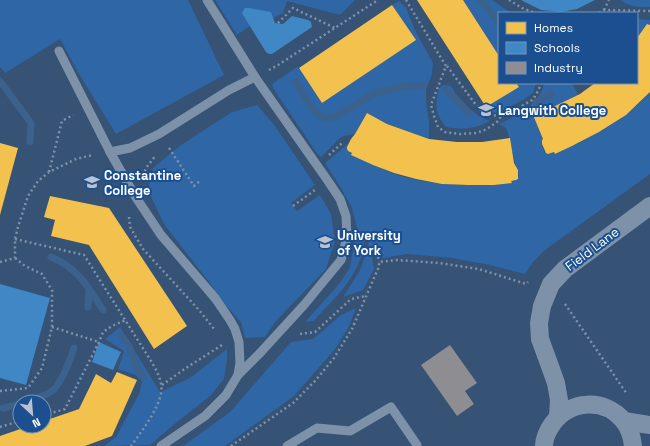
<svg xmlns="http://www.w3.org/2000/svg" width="650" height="446" viewBox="0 0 650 446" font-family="'Space Grotesk',sans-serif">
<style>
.green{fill:#2f66a5}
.homes{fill:#f2c14e}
.schools{fill:#3f88c5}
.industry{fill:#8d8d92}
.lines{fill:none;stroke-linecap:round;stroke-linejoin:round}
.stream{stroke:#3b618d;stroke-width:7}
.path{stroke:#7d92a8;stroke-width:2.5;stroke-dasharray:2 3;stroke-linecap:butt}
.lane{stroke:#7d92a8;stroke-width:9}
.street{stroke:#7d92a8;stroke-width:18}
.labels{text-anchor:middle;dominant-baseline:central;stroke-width:4;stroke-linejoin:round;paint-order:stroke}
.poi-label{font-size:13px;font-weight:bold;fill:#fff;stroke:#1b4f8f;text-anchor:start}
.street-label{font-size:13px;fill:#fff;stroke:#1b4f8f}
</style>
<rect width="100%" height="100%" fill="#365274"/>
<g class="green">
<path d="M0,0H188L224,75L116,134L79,74L60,39L5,73L0,67Z"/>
<path d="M215,0H355L340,15L287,1L283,13L273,18L245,8L242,12L250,26L237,35Z"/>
<path d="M463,0H492L511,13H499V56Z"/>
<path d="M621,0H650V7C641,7 627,7 621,0Z"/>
<path d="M399,1L406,8L416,32L433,63L432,74L426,90V101L429,122V139L387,124L367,113L355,134L344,136L339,139L321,157L316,152L273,88L272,84L297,67L299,68L322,103L415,40L392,5Z"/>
<path d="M637,19L650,20V25L647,24L637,38Z"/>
<path d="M516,83H536L533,93L523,100L499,112L491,113L487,111L486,107L519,87Z"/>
<path d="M544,83H572L578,95L553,107L533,115L543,139C540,144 544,151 548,154L554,152L555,154C590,138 625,121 650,92V174L545,250L533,262L525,274L490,265L452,258L408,254L383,258L381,250L371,251L374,269L363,290L343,297L359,272L368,250L369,233L365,232C365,236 365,240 364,244C361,265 349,283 335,298C328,306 320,313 314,321L305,322L340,283L350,267L357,228L352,208L341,188L325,163L349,143L347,147L348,151C356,155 364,160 372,164C378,167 385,170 392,173C427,186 475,187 511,183V181L516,180L518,179C520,171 516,167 514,160C511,149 510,138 506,128L499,124C512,118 529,110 538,97C541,93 543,88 544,83Z"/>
<path d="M443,85C446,85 449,85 452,87C453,89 454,91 455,93C465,104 476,117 490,121C475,129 463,130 446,127C437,116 434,108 438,93C439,89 439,88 443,85Z"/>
<path d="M257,105L275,126L315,185L291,203L297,211L320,195L331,214L335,241L326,269L275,322L265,337L245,338L241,322L226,306L212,286L164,224L148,190L153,168L181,145L232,112Z"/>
<path d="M356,308L349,326L336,348L294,396L225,446H183L230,412L291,342L313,339L341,315Z"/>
<path d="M120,327L160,392L190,378L227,349V360L224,379L210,396L177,422L150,445L104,446L116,437L139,394L142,382L136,375L118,369L124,351L105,339Z"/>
</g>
<g class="homes">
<path d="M417,0H463L499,56V83H516L519,87L486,107Z"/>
<path d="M392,5L416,40L322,103L299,68Z"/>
<path d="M647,24L650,25V92L626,115L599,132L572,146L555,154L554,152L548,154L546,153L542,144V140L543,139L533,115L553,107L580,94L595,83H637V38Z"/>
<path d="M367,113L387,124L429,139L457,142H482L510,138L514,163L518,170V179L516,180L511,181L512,183L494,185H468L442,184L416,179L394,173L373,165L351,155L352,153L348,151L347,149V147L351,139L355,134Z"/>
<path d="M0,143L18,148L0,215Z"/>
<path d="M50,196L109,208L187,326L154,349L89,245L51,236L55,220L44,217Z"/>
<path d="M117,372L137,380L112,436L85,446H0V436L29,426H44V421L79,409L96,374L111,383Z"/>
</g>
<g class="schools">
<path d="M521,0H595L577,9L561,12L541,10Z"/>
<path d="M245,8H249L271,12L275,23L283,24L292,16L308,20L311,22L312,27L272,54H269L266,52L243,15L242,12Z"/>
<path d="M0,284L50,298L26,385L0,378Z"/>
<path d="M99,342L121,352L113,370L92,362Z"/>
</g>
<path class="industry" d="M450,345L477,383L465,391L474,404L457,416L421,365Z"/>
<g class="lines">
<g class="stream">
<path d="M481,0L499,22"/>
<path d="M0,81L31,123L30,142"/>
<path d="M296,81L312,109L322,117L330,118L338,115L375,93L402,87L424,86"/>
<path d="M446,90L469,113"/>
<path d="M536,102L551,94"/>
<path d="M51,257C78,268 88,287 103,310"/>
<path d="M88,307L89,290"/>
<path d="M121,335L129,346L137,368L143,377"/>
<path d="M25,402C34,399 45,396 52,391C62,383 70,360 74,348"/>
<path d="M3,408L20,404"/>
</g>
<g class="path">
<path d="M406,0L438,53L446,66L431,105L434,116L438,127L445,132L459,134L477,133L487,129L497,122L502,115"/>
<path d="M509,0L522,8L535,13"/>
<path d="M604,10L609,0"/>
<path d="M599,13L604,10L650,11"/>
<path d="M278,23L293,8L335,28"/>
<path d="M447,66L479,109C485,114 495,117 503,115C506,115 529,102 532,100C536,96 539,89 541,83"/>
<path d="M269,70L278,65L378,0"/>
<path d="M169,148L194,186L200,181"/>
<path d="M329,155L342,143"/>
<path d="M49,172L62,121L73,115"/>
<path d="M143,176L146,168L156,155"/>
<path d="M293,206L315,190"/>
<path d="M129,217L130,227L143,249L199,310L214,329"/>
<path d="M15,239L84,255L151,361C155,368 160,376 161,384C165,402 141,432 131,446"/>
<path d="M377,252L379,262"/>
<path d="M0,262L15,258V239L18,227L28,196L38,181L49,172L76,159L93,155"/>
<path d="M565,304L627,394"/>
<path d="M52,327L99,342"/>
<path d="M300,334L315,332L351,299L366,296"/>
<path d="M162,385L186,368L222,345"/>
<path d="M0,391L28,388L42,368L52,327V290L42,274L25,266L15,258"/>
<path d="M44,415L65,409L99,342L103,332L112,326L126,320"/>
<path d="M0,427L20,421"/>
<path d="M231,446L293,403L315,381L334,358L352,329L377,271L379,267V262L397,260L412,261L439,263L479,269L526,284L528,282"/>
</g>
<g class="lane">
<path d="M59,51L110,152L135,196L161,235L215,298L230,320L235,329L239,342L240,363L238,375"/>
<path d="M110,152L130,148L159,134L229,90L255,77"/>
<path d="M161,446L205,416L226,395L238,375L260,353L304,305L341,260L347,237L346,216L340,199L328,181L255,77L207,0"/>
<path d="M287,446L317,428L350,431L391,407L417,445"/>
</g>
<g class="street">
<path d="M558,417L559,400L556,383L547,358L540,339L539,323L542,306L551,284L565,269L650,206"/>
<path d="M624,421L650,425"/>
<path d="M544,446C544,438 548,430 553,423C571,400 604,398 623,420C629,427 632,437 633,446"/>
</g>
</g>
<defs>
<symbol id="university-bare" viewBox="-9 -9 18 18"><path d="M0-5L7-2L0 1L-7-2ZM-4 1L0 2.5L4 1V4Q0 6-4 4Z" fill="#b9c2ce" stroke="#1b4f8f" stroke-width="2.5" paint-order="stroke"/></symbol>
</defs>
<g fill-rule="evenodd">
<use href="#university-bare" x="475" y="99" width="22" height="22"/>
<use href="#university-bare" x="81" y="171" width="22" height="22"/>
<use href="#university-bare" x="314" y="231" width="22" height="22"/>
</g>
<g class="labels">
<g class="poi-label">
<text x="498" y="110">Langwith College</text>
<text x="104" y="175">Constantine<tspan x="104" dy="15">College</tspan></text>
<text x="337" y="235">University<tspan x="337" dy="15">of York</tspan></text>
</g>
<g class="street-label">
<text transform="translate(592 249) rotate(-37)">Field Lane</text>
</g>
</g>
<rect x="498" y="12" width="140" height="72" fill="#1b4f8f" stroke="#7695bc"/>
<rect x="506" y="22" width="20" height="12" fill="#f2c14e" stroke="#7695bc"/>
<text x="534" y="32" font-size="12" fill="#ffffff">Homes</text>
<rect x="506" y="42" width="20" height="12" fill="#3f88c5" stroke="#7695bc"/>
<text x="534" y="52" font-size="12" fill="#ffffff">Schools</text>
<rect x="506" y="62" width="20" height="12" fill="#8d8d92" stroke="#7695bc"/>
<text x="534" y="72" font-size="12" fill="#ffffff">Industry</text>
<g transform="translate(32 414) rotate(154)"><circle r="19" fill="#1b4f8f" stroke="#7695bc"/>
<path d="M0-3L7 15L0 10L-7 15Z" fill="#b9c2ce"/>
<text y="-6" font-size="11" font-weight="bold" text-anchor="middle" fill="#ffffff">N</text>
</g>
</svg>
